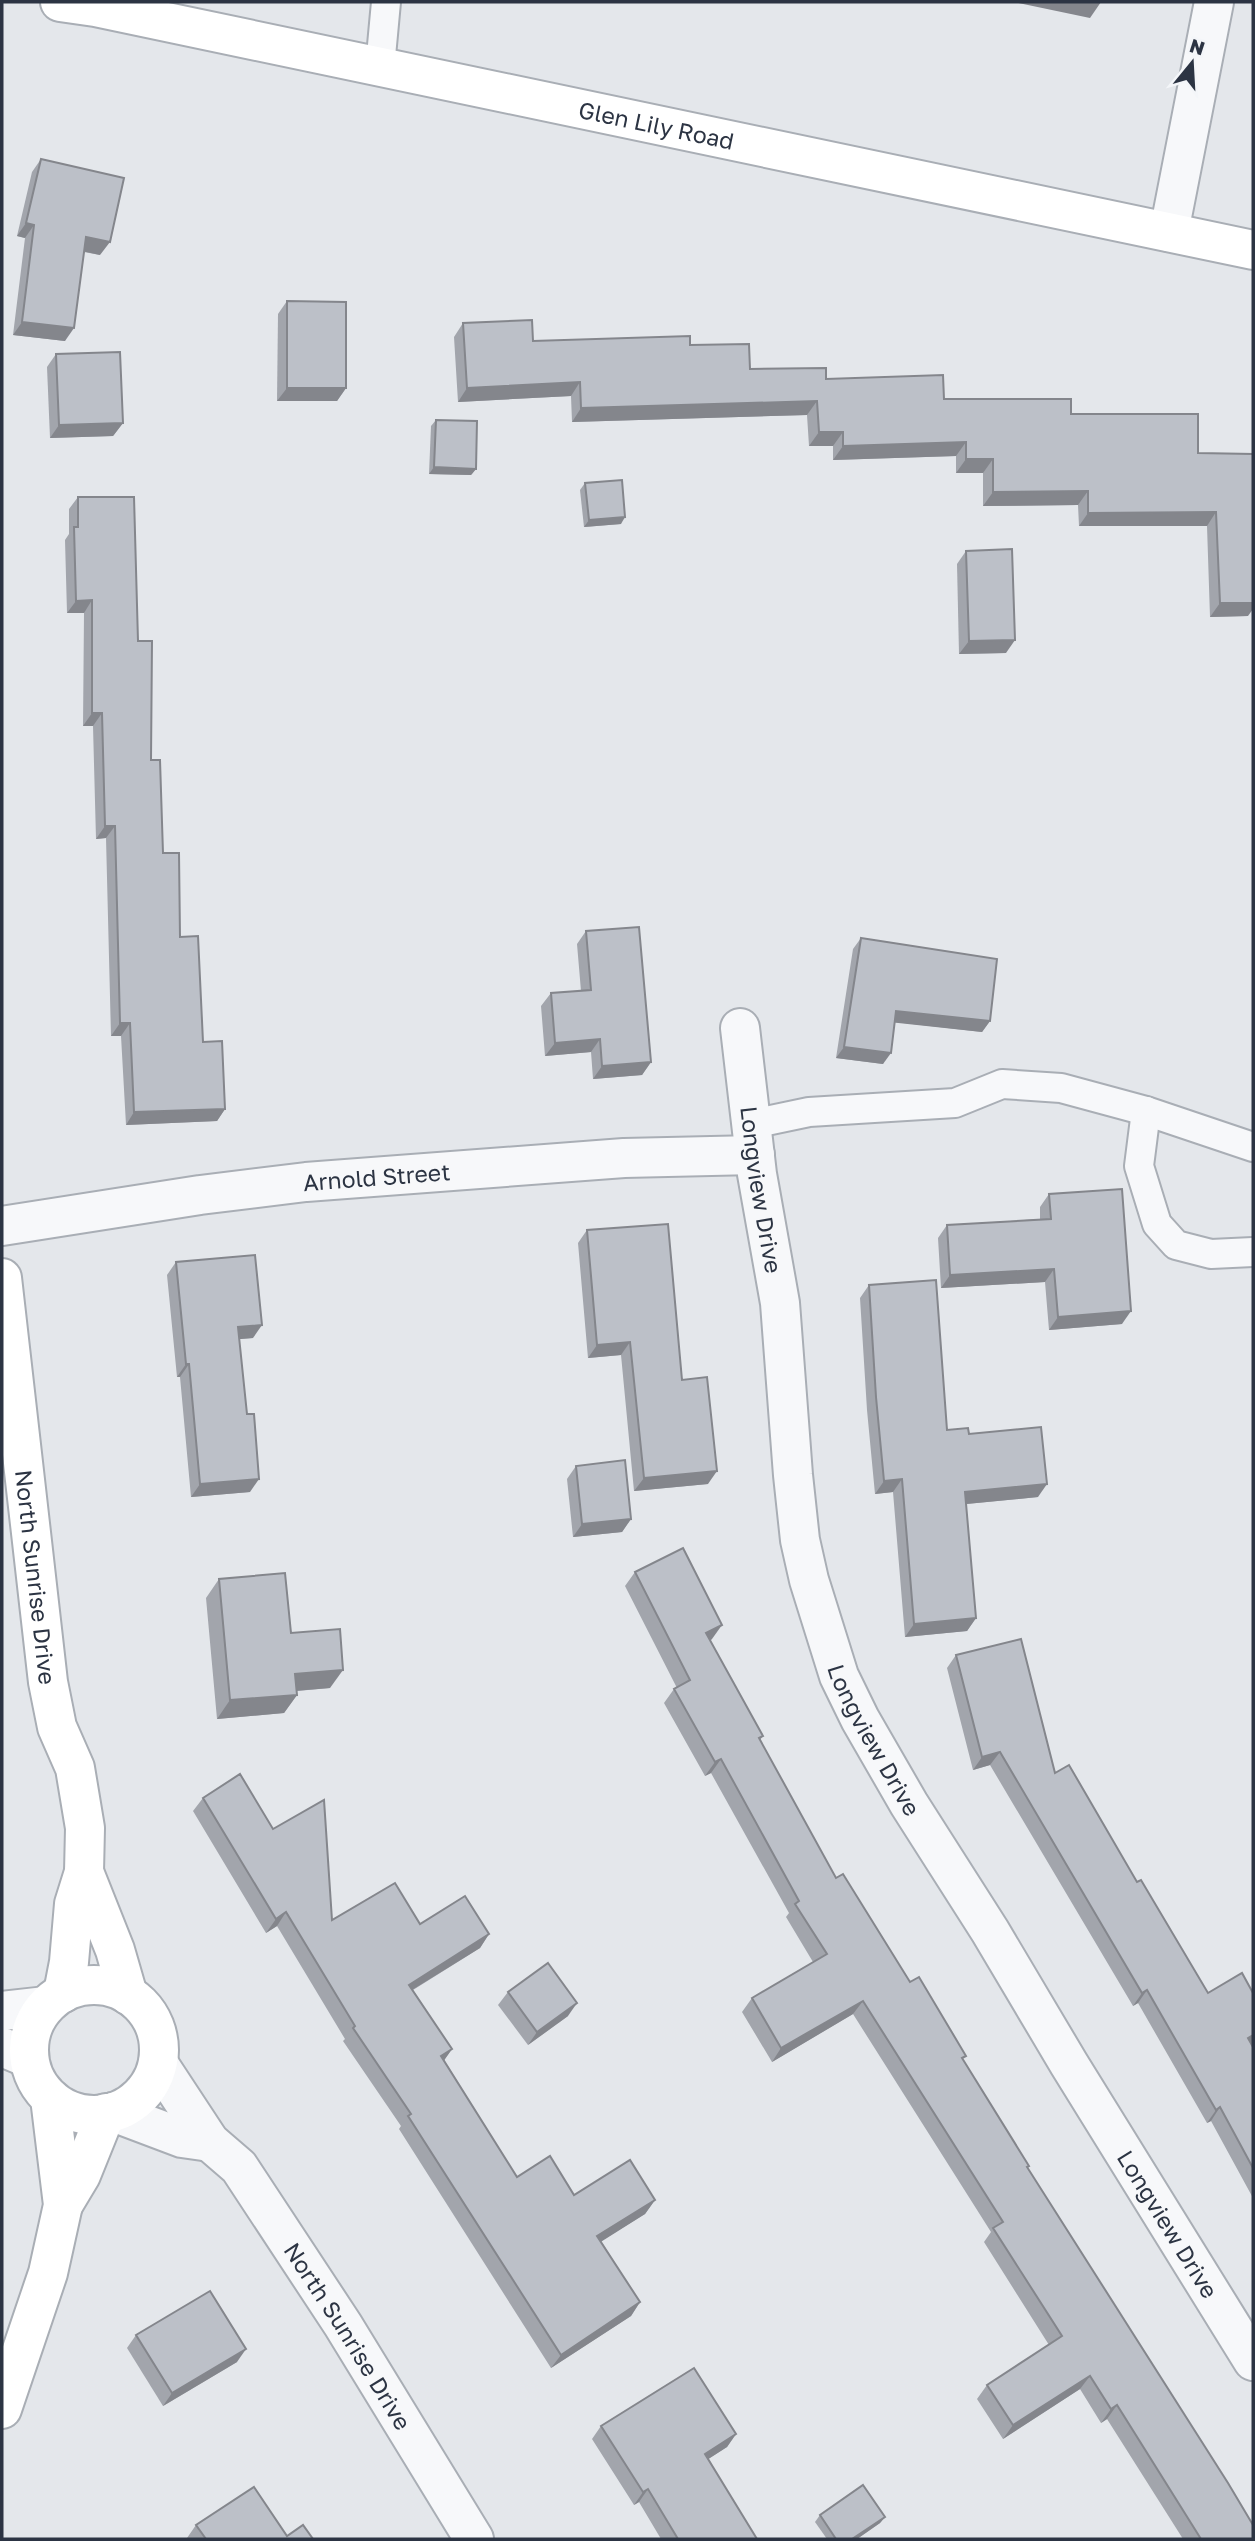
<svg xmlns="http://www.w3.org/2000/svg" width="1255" height="2541" viewBox="0 0 1255 2541" font-family="'Golos Text',sans-serif">
<style>
.lines{fill:none;stroke-linecap:round;stroke-linejoin:round}
.lane-casing{stroke:#a9aeb5;stroke-width:32}
.street-casing{stroke:#a9aeb5;stroke-width:42}
.secondary-casing{stroke:#a9aeb5;stroke-width:42}
.lane{stroke:#f7f8fa;stroke-width:28}
.street{stroke:#f7f8fa;stroke-width:38}
.secondary{stroke:#fff;stroke-width:38}
.wall{fill:#a2a5ac}
.shaded-wall{fill:#84868c}
.building{fill:#bcc0c8;stroke:#84868c;stroke-width:2}
.labels{text-anchor:middle;dominant-baseline:central;stroke-width:7;stroke-linejoin:round;paint-order:stroke}
.street-label{font-size:23px;fill:#2c3443;stroke:#f4f6f9}
</style>
<rect width="100%" height="100%" fill="#e4e7eb"/>
<g class="lines">
<defs>
<g id="lane">
<path d="M380,67L386,2"/>
<path d="M1146,1111L1139,1166L1157,1224L1176,1245L1211,1254L1253,1252"/>
<path d="M752,1124L809,1112L955,1103L1002,1084L1061,1088L1146,1111L1253,1147"/>
</g>
<g id="street">
<path d="M1169,232L1214,2"/>
<path id="s1" d="M740,1028L757,1174L780,1303L793,1475L800,1540L809,1580L839,1676L860,1719L909,1804L990,1931L1069,2064L1253,2361"/>
<path id="s2" d="M2,1226L200,1195L306,1182L624,1158L755,1155"/>
<path d="M2,2011L46,2006"/>
<path d="M2,2047L28,2058"/>
<path id="s3" d="M158,2063L210,2142L239,2167L343,2325L474,2539"/>
<path d="M113,2112L182,2138L210,2142"/>
</g>
<g id="secondary">
<path id="s4" d="M60,2L95,7L1253,250"/>
<path id="s5" d="M2,1278L48,1682L57,1727L75,1768L85,1828L84,1872L74,1904L69,1962L63,1993"/>
<path d="M84,1872L115,1950L128,1995"/>
<circle cx="94" cy="2050" r="65"/>
<path d="M63,2205L81,2175L106,2113"/>
<path d="M2,2409L48,2273L63,2205L50,2098"/>
</g>
</defs>
<use href="#lane" class="lane-casing"/>
<use href="#street" class="street-casing"/>
<use href="#secondary" class="secondary-casing"/>
<use href="#lane" class="lane"/>
<use href="#street" class="street"/>
<use href="#secondary" class="secondary"/>
</g>
<g class="wall">
<path d="M41,159L100,255L84,252L65,341L13,335L25,238L17,236L32,172Z"/>
<path d="M287,301L346,388L337,401H277L278,314Z"/>
<path d="M463,323L533,341L690,345L750,369L826,379L944,399L1071,414L1198,453L1248,616L1210,617L1207,526H1079L1078,505L983,506V473H956V456L833,460V446H809L807,415L572,422L571,396L458,402L454,337Z"/>
<path d="M56,354L123,423L113,436L50,438L47,367Z"/>
<path d="M436,420L476,469L471,475L429,474L431,426Z"/>
<path d="M585,483L621,524L584,527L580,490Z"/>
<path d="M78,497L138,641L163,853L203,1042L225,1109L217,1121L126,1125L121,1036H111L106,838L96,839L93,726H83L84,613H67L65,540L69,534V509Z"/>
<path d="M966,551L1006,653L959,654L957,564Z"/>
<path d="M586,931L651,1062L642,1075L593,1079L591,1052L545,1056L541,1006L551,993L581,991L577,944Z"/>
<path d="M861,938L990,1021L982,1032L895,1022L883,1064L836,1058L853,949Z"/>
<path d="M1049,1194L1122,1324L1049,1330L1045,1282L941,1288L938,1238L947,1225L1040,1219V1207Z"/>
<path d="M587,1230L682,1380L708,1484L634,1491L621,1355L588,1358L578,1243Z"/>
<path d="M176,1262L253,1338L239,1339L250,1492L191,1497L180,1377H177L167,1275Z"/>
<path d="M869,1285L947,1430L969,1434L1038,1497L966,1504L976,1618L967,1631L905,1637L893,1492L875,1494L867,1410L860,1298Z"/>
<path d="M576,1466L631,1519L622,1532L573,1537L567,1479Z"/>
<path d="M635,1572L712,1639L710,1641L763,1736L760,1740L836,1878L910,1982L963,2060L1029,2166L1027,2168L1253,2539H1183L1107,2419L1101,2423L1080,2389L1003,2439L977,2399L987,2385L1049,2345L984,2242L991,2232L853,2014L772,2062L742,2012L752,1998L813,1962L786,1917L789,1913L711,1773L705,1776L664,1703L674,1689L677,1688L625,1586Z"/>
<path d="M219,1579L291,1633L330,1688L297,1691V1695L284,1713L217,1719L206,1598Z"/>
<path d="M956,1655L1055,1773L1137,1882L1208,1993L1253,2047V2198L1211,2121L1207,2123L1138,2003L1133,2006L990,1765L973,1770L947,1668Z"/>
<path d="M203,1798L273,1829L332,1920L420,1924L489,1934L480,1948L413,1990L452,2049L444,2060L517,2177L574,2195L655,2200L645,2214L601,2241L640,2302L631,2316L551,2368L399,2129L401,2126L343,2041L345,2039L277,1926L266,1933L193,1811Z"/>
<path d="M508,1992L568,2016L528,2045L498,2005Z"/>
<path d="M136,2335L237,2362L163,2406L127,2348Z"/>
<path d="M601,2426L736,2434L727,2447L708,2459L757,2539H661L639,2502L634,2505L592,2439Z"/>
<path d="M820,2515L885,2517L880,2523L857,2539H827L815,2522Z"/>
<path d="M196,2525L287,2536L313,2539H188L187,2538Z"/>
</g>
<g class="shaded-wall">
<path d="M1013,2H1101L1090,18Z"/>
<path d="M26,223L34,225L25,238L17,236Z"/>
<path d="M86,237L110,242L100,255L77,250Z"/>
<path d="M22,322L74,328L65,341L13,335Z"/>
<path d="M580,382L571,396L458,402L467,388Z"/>
<path d="M287,388H346L337,401H277Z"/>
<path d="M817,401L807,415L572,422L581,408Z"/>
<path d="M123,423L113,436L50,438L59,425Z"/>
<path d="M819,432H843L833,446H809Z"/>
<path d="M966,442L956,456L833,460L843,446Z"/>
<path d="M966,459H993L983,473H956Z"/>
<path d="M434,467L476,469L471,475L429,474Z"/>
<path d="M1088,491L1078,505L983,506L993,492Z"/>
<path d="M1216,512L1207,526H1079L1088,513Z"/>
<path d="M625,517L621,524L584,527L589,520Z"/>
<path d="M92,600L84,613H67L76,601Z"/>
<path d="M1220,603H1253V609L1248,616L1210,617Z"/>
<path d="M1015,640L1006,653L959,654L969,641Z"/>
<path d="M92,713H102L93,726H83Z"/>
<path d="M105,826H115L106,838L96,839Z"/>
<path d="M896,1011L990,1021L982,1032L889,1022Z"/>
<path d="M120,1023H130L121,1036H111Z"/>
<path d="M600,1039L591,1052L545,1056L555,1043Z"/>
<path d="M844,1047L891,1053L883,1064L836,1058Z"/>
<path d="M651,1062L642,1075L593,1079L602,1066Z"/>
<path d="M225,1109L217,1121L126,1125L134,1112Z"/>
<path d="M1054,1269L1045,1282L941,1288L950,1275Z"/>
<path d="M1131,1311L1122,1324L1049,1330L1058,1317Z"/>
<path d="M262,1325L253,1338L229,1340L238,1327Z"/>
<path d="M630,1342L621,1355L588,1358L597,1345Z"/>
<path d="M186,1364H189L180,1377H177Z"/>
<path d="M717,1471L708,1484L634,1491L644,1478Z"/>
<path d="M259,1479L250,1492L191,1497L200,1484Z"/>
<path d="M902,1479L893,1492L875,1494L884,1481Z"/>
<path d="M1047,1484L1038,1497L956,1505L965,1492Z"/>
<path d="M631,1519L622,1532L573,1537L582,1524Z"/>
<path d="M976,1618L967,1631L905,1637L914,1624Z"/>
<path d="M722,1625L712,1639L696,1647L706,1633Z"/>
<path d="M343,1670L330,1688L282,1692L295,1674Z"/>
<path d="M297,1695L284,1713L217,1719L230,1700Z"/>
<path d="M1000,1752L990,1765L973,1770L982,1757Z"/>
<path d="M721,1759L711,1773L705,1776L715,1762Z"/>
<path d="M286,1912L277,1926L266,1933L276,1919Z"/>
<path d="M489,1934L480,1948L399,1998L409,1985Z"/>
<path d="M1147,1990L1138,2003L1133,2006L1142,1993Z"/>
<path d="M863,2001L853,2014L772,2062L781,2048Z"/>
<path d="M577,2003L568,2016L528,2045L537,2032Z"/>
<path d="M1253,2035V2043L1239,2051L1248,2038Z"/>
<path d="M452,2049L443,2062L441,2056Z"/>
<path d="M1220,2107L1211,2121L1207,2123L1216,2110Z"/>
<path d="M655,2200L645,2214L588,2250L597,2236Z"/>
<path d="M640,2302L631,2316L551,2368L561,2355Z"/>
<path d="M246,2349L237,2362L163,2406L172,2393Z"/>
<path d="M1090,2376L1080,2389L1003,2439L1013,2425Z"/>
<path d="M1117,2405L1107,2419L1101,2423L1111,2409Z"/>
<path d="M736,2434L727,2447L696,2467L705,2454Z"/>
<path d="M648,2489L639,2502L634,2505L643,2492Z"/>
<path d="M885,2517L880,2523L857,2539H852Z"/>
</g>
<g class="building">
<path d="M41,159L124,178L110,242L86,237L74,328L22,322L34,225L26,223Z"/>
<path d="M287,301L346,302V388H287Z"/>
<path d="M532,320L533,341L690,336V345L749,344L750,369L826,368V379L943,375L944,399H1071V414H1198V453L1253,454V603H1220L1216,512L1088,513V491L993,492V459H966V442L843,446V432H819L817,401L581,408L580,382L467,388L463,323Z"/>
<path d="M120,352L123,423L59,425L56,354Z"/>
<path d="M436,420L477,421L476,469L434,467Z"/>
<path d="M622,480L625,517L589,520L585,483Z"/>
<path d="M78,497H134L138,641H152L151,760H160L163,853H179L180,937L198,936L203,1042L222,1041L225,1109L134,1112L130,1023H120L115,826H105L102,713H92V600L76,601L74,527H78Z"/>
<path d="M1012,549L1015,640L969,641L966,551Z"/>
<path d="M639,927L651,1062L602,1066L600,1039L555,1043L551,993L591,990L586,931Z"/>
<path d="M861,938L997,959L990,1021L896,1011L891,1053L844,1047Z"/>
<path d="M1122,1189L1131,1311L1058,1317L1054,1269L950,1275L947,1225L1051,1219L1049,1194Z"/>
<path d="M668,1224L682,1380L707,1377L717,1471L644,1478L630,1342L597,1345L587,1230Z"/>
<path d="M255,1255L262,1325L238,1327L247,1414H254L259,1479L200,1484L189,1364H186L176,1262Z"/>
<path d="M936,1280L947,1430L968,1428L969,1434L1041,1427L1047,1484L965,1492L976,1618L914,1624L902,1479L884,1481L876,1397L869,1285Z"/>
<path d="M625,1460L631,1519L582,1524L576,1466Z"/>
<path d="M683,1548L722,1625L706,1633L763,1736L759,1738L836,1878L843,1874L910,1982L919,1977L966,2056L962,2058L1029,2166L1027,2167L1228,2483L1253,2525V2539H1201L1117,2405L1111,2409L1090,2376L1013,2425L987,2385L1062,2336L993,2228L1003,2222L863,2001L781,2048L752,1998L827,1954L795,1904L799,1901L721,1759L715,1762L674,1689L690,1680L635,1572Z"/>
<path d="M285,1573L291,1633L340,1629L343,1670L295,1674L297,1695L230,1700L219,1579Z"/>
<path d="M1021,1639L1055,1773L1069,1765L1137,1882L1141,1880L1208,1993L1242,1973L1253,1993V2035L1248,2038L1253,2047V2168L1220,2107L1216,2110L1147,1990L1142,1993L1000,1752L982,1757L956,1655Z"/>
<path d="M240,1774L273,1829L324,1800L332,1920L395,1883L420,1924L465,1896L489,1934L409,1985L452,2049L441,2056L517,2177L550,2156L574,2195L630,2160L655,2200L597,2236L640,2302L561,2355L408,2116L411,2114L353,2028L355,2026L286,1912L276,1919L203,1798Z"/>
<path d="M548,1963L577,2003L537,2032L508,1992Z"/>
<path d="M210,2291L246,2349L172,2393L136,2335Z"/>
<path d="M694,2368L736,2434L705,2454L757,2539H678L648,2489L643,2492L601,2426Z"/>
<path d="M863,2485L885,2517L852,2539H836L820,2515Z"/>
<path d="M254,2487L287,2536L303,2525L313,2539H206L196,2525Z"/>
</g>
<g class="labels">
<g class="street-label">
<text stroke="none"><textPath href="#s4" startOffset="609">Glen Lily Road</textPath></text>
<text stroke="none"><textPath href="#s2" startOffset="378">Arnold Street</textPath></text>
<text stroke="none"><textPath href="#s1" startOffset="163">Longview Drive</textPath></text>
<text stroke="none"><textPath href="#s5" startOffset="301">North Sunrise Drive</textPath></text>
<text stroke="none"><textPath href="#s1" startOffset="730">Longview Drive</textPath></text>
<text stroke="none"><textPath href="#s1" startOffset="1297">Longview Drive</textPath></text>
<text stroke="none"><textPath href="#s3" startOffset="334">North Sunrise Drive</textPath></text>
</g>
</g>
<rect width="1255" height="2541" fill="none" stroke="#2c3443" stroke-width="7"/>
<g transform="translate(1192 63) rotate(18)" stroke="#f4f6f9" stroke-width="5" paint-order="stroke">
<path d="M0-5L12 26L0 18L-12 26Z" fill="#2c3443"/>
<text y="-10" font-size="19" font-weight="bold" text-anchor="middle" fill="#2c3443">N</text>
</g>
</svg>
